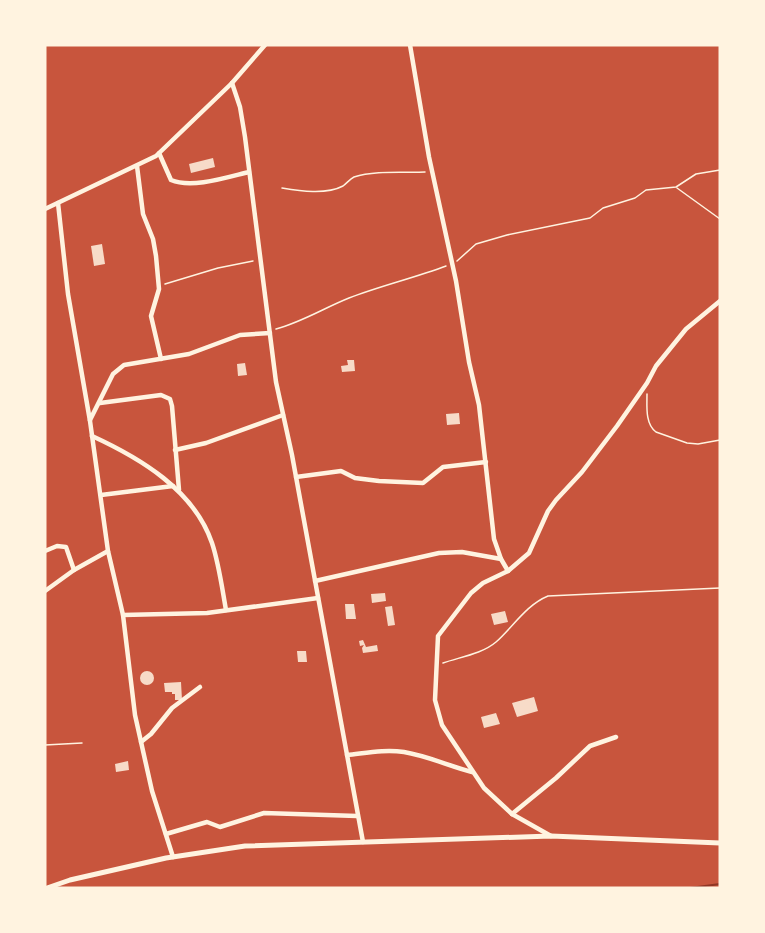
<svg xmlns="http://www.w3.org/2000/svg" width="765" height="933" viewBox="0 0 765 933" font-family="'Roboto Condensed',sans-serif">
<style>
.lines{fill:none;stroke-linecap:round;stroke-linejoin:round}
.stream{stroke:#8f3625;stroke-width:2}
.building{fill:#f7dbc8}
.path{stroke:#fff3e0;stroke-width:1.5}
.minor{stroke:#fff3e0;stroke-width:4.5}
.tertiary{stroke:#fff3e0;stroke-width:5}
</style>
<rect width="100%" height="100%" fill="#c8553d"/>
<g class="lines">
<path class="stream" d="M690,888L720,884"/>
</g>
<g class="building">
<path d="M213,158L215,167L191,173L189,164Z"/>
<path d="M102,244L105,264L94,266L91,246Z"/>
<path d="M347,360H354L355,371L342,372L341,366L348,365Z"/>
<path d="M245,363L247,375L238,376L237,364Z"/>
<path d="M459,413L460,424L447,425L446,414Z"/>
<path d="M385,593L386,601L372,603L371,594Z"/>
<path d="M345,604H354L356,619H346Z"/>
<path d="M392,606L395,625L388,626L385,607Z"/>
<path d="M505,611L508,622L494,625L491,614Z"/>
<path d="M363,640L366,647L377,645L378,651L363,653L362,648L364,645L360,646L359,641Z"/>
<path d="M297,651H306L307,662H298Z"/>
<circle cx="147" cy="678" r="7"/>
<path d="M181,682L182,700H175V694H172V692H165L164,683Z"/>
<path d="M534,697L538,711L517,717L512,703Z"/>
<path d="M496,713L500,724L484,728L481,717Z"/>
<path d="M128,761L129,770L116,772L115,764Z"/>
</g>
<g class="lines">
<g class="path">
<path d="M282,188C300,191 326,195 343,186C347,183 350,179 354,177C375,170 403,173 425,172"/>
<path d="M677,188L720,219"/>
<path d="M457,261L476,244L507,235L590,218L603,208L635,198L646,190L676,187L696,174L720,170"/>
<path d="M165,284L218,268L253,261"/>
<path d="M276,329C302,322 324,308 349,298C380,286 414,278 446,266"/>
<path d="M647,394C647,406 645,424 656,432L687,443L698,444L720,440"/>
<path d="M443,663C460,657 482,654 496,642C513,627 526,605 548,596L720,588"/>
<path d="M45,745L82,743"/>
</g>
<g class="minor">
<path d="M410,45L429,157L456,281L469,362L479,405L494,539L501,559L508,571"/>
<path d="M232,83L240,107L245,137L276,382L292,455L363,842"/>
<path d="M159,153L171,180C192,189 228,177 249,172"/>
<path d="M137,166L143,214L153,239L156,256L159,289L151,316L161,359"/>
<path d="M58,203L68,294L90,421L108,551L123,615L135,715L152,791L173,857"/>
<path d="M45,209L156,156L232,83L265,45"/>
<path d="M100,403L161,395L170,399L172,406L179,490"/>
<path d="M90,420L113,374L124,365L189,354L240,335L270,333"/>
<path d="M92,436C140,458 194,490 212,543C219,564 222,588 226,610"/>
<path d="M175,450L206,443L283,415"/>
<path d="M296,477L341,471L355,478L379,481L423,483L443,467L486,462"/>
<path d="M101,495L173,486"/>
<path d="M45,551L57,546L66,547L74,570"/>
<path d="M315,581L439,553L462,552L501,559"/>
<path d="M45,591L74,570L108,551"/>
<path d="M123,615L207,613L318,598"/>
<path d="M141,742L151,734L172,708L200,687"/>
<path d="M347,755C366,753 385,749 404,752C428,756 449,766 472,772"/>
<path d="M512,814L556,778L590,746L616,737"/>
<path d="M166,834L207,822L220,827L264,813L357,816"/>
<path d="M551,836L512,814L484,788L442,725L435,700L438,636L471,593L483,583L508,571L529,553L548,511L556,500L582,472L617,426L647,383L656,366L686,329L720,301"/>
</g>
<path class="tertiary" d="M47,888L70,880L166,858L245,846L551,836L720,843"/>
</g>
<rect width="765" height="933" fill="none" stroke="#fff3e0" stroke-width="93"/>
</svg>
